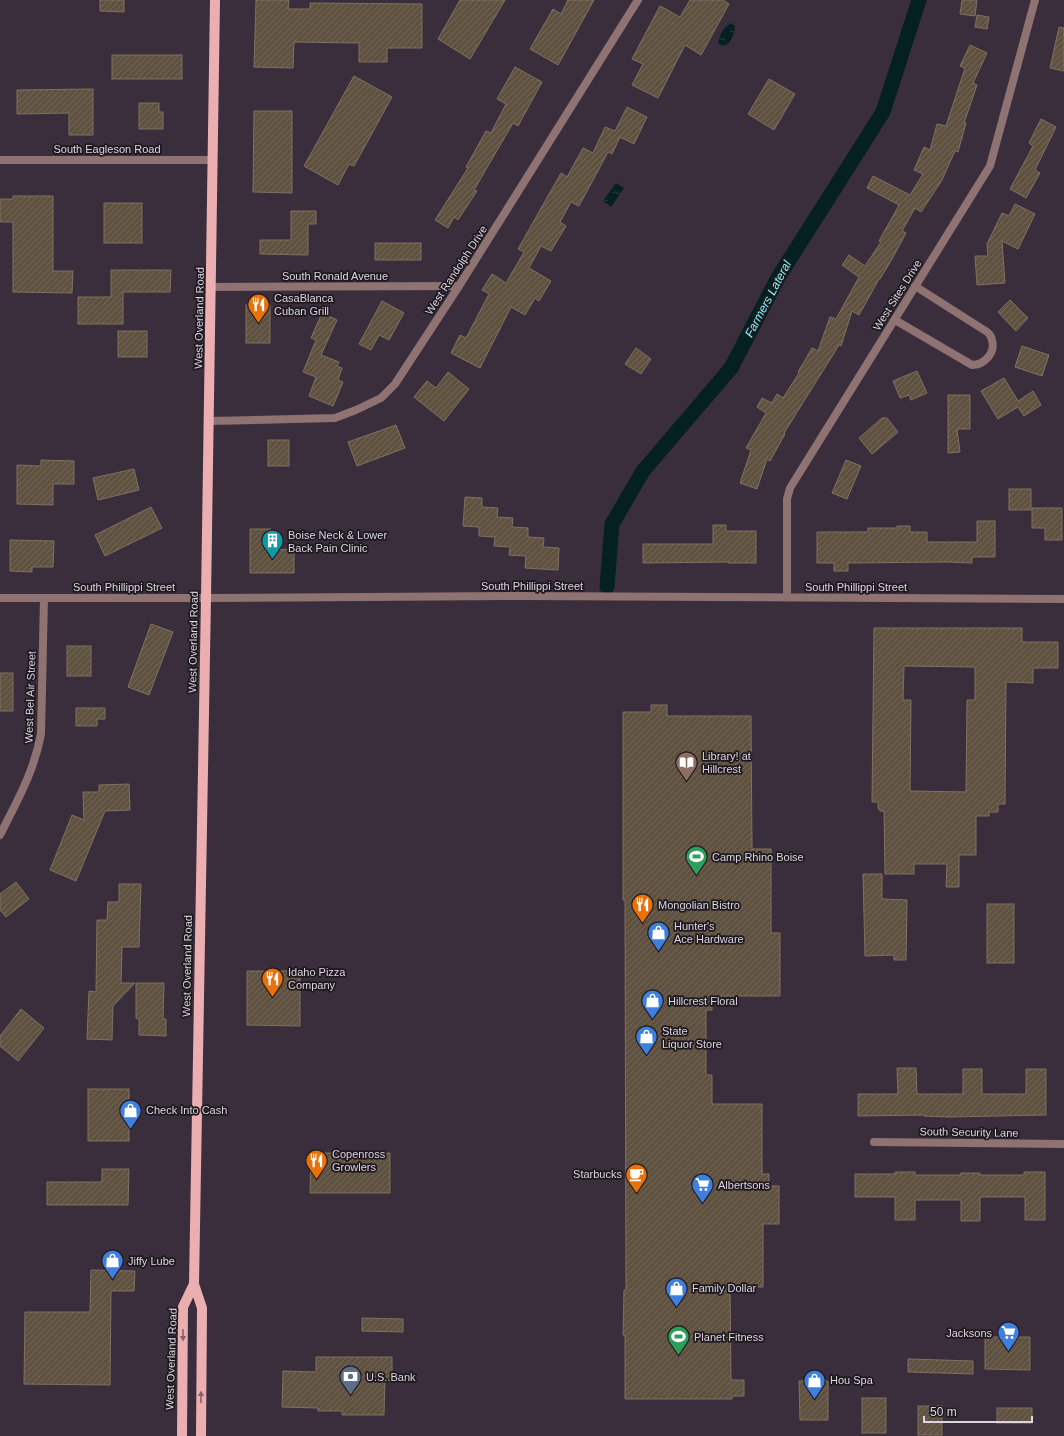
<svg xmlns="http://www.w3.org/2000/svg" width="1064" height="1436" viewBox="0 0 1064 1436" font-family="Arial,sans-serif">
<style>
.water{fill:url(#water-ripples)}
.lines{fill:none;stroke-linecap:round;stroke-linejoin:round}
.canal{stroke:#052020;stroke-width:15}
.building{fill:url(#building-hatch);stroke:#817160;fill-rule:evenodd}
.minor{stroke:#8f7272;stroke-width:8}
.tertiary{stroke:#8f7272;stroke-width:8}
.primary{stroke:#ebafb1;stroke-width:10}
.oneway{fill:#846468}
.labels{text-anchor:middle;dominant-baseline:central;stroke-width:3.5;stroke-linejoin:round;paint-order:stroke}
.street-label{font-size:11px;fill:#ddd5df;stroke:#1e181f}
.poi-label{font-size:11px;fill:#ddd5df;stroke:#1e181f;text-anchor:start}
.water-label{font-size:12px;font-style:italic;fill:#7efafc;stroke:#1e181f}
</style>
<defs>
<pattern id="water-ripples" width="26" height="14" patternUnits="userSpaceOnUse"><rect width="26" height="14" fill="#052020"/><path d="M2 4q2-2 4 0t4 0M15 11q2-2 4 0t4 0" fill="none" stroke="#294040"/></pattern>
<pattern id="building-hatch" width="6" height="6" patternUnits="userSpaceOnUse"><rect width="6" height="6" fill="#5f5140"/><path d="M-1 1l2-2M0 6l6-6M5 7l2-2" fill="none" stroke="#76695b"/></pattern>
</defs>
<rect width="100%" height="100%" fill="#3a2e3d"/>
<g class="water">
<path d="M731,23L735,26C735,35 727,52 718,43C720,34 723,27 731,23Z"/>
<path d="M616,183L624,188L611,207L603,201Z"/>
</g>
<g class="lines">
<path class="canal" d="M607,587L612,524L643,471L731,368L779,276L883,112L919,0"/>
</g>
<g class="building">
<path d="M100,0H124V12L100,11Z"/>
<path d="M256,0H289L288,9H310V3L422,4V48H387V62H359V43L294,42L293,68L254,67Z"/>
<path d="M460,0H505L470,59L438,39Z"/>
<path d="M568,0H594L558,65L530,49L553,9L561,14Z"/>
<path d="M690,0H723L729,4L701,55L685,45L658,98L632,85L643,64L632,59L660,6L680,17Z"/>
<path d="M962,0H977L975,16L960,14Z"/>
<path d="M977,15L989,17L987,29L975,27Z"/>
<path d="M1059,27L1064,28V71L1050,68Z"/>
<path d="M970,45L987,53L973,83L977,85L964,123H966L958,152L955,151L942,180L921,212L915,208L902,231L906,233L892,259L880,279H879L859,315L852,311L841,346L839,345L784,433L785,434L770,461L767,459L757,489L740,483L751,450L746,448L766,413L757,407L762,398L772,403L777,394L783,398L799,373L798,372L812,348L818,351L830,317L836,319L859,277L842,265L849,255L865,266L881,242L879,241L899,205L867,188L873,176L910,195L923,174L914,170L924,147L930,150L937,124L946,126L965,68L960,66Z"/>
<rect x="112" y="55" width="70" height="24"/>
<path d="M515,67L542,82L518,126L513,123L474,190L477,191L458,220L454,217L448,228L435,220L468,168L466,167L486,131L491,133L506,104L497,99Z"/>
<path d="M354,76L392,97L354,166L349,164L338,185L304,166Z"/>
<path d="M769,79L795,94L774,130L748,114Z"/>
<path d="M93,89V135H69V113L17,114V90Z"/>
<path d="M139,103H159V112H163V129H139Z"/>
<path d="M627,107L647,117L634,144L620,137L612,154L608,152L579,206L571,202L560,222L566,226L551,251L541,246L529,268L551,281L539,301L535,298L525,315L511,307L480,368L451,353L460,335L466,338L489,294L482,290L492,274L506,283L524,252L518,249L561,173L567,177L583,148L593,153L605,127L615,131Z"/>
<path d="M254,111H292V193L253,192Z"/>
<path d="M1041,119L1056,127L1035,170L1040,173L1026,198L1010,189L1033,146L1029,143Z"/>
<path d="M13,196H53V271H73L72,293L13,292V222H0V199H13Z"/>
<rect x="104" y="203" width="38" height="40"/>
<path d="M1015,204L1035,214L1018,249L1002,241L1005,283L977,285L975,256H988L987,244L1002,213L1009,216Z"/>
<path d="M291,211H316V224H308V255L260,254V240H291Z"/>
<rect x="375" y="243" width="46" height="17"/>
<path d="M111,270H171L170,292H123V324H78V297H111Z"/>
<path d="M1010,300L1028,318L1016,331L998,312Z"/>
<path d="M382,301L404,313L389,340L379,335L371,350L359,344Z"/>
<rect x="246" y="305" width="24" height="38"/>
<path d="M322,313L337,320L321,355L339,362L337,366L342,368L338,380L343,382L333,406L309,396L316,377L303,372L316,340L311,338Z"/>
<rect x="118" y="331" width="29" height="26"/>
<path d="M1022,346L1049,355L1042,376L1015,367Z"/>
<path d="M636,348L651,359L641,374L625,364Z"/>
<path d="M917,371L927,393L911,400L909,395L900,398L893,381Z"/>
<path d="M448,372L469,389L444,421L414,397L427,381L436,388Z"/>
<path d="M1004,378L1018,401L1033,391L1041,405L1024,416L1018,407L998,419L981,391Z"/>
<path d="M948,395H970V429H957L960,452L948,453Z"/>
<path d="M882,418H887L898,432L872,454L859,438Z"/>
<path d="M396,425L405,448L357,466L348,442Z"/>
<rect x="268" y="440" width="21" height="26"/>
<path d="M41,460L74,461V484H53V505L17,504V465L41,466Z"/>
<path d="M846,460L861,466L847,499L832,493Z"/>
<path d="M134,469L139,490L98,500L93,478Z"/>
<rect x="1009" y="489" width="22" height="21"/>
<path d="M465,497L482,498V507L498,508L497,517L513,518L512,527L528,528V537L544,538L543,547L559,548L558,570L525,568L526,556L509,555L510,547L494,546L495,537L479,536V527L463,526Z"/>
<path d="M151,507L162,528L105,556L95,535Z"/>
<path d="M1032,508H1062V540H1045V528H1032Z"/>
<path d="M977,521H995V557H972V563L946,562L848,563V571H834V563H817V532H868V528H897V526H910V532H927V542H977Z"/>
<path d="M713,525H726V531H756V563H728V562L643,563V544H713Z"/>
<path d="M250,529H271V550L294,549V573H250Z"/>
<path d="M10,540L54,541L53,567H32V572L10,571Z"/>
<path d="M151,624L173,632L149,695L128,687Z"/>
<path d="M874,628H1022V642H1058V668H1033V683L1006,682L1005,804H998V812H989V816H976V855H959V887H946L947,864H914V874H885L884,811H880V809H878V802H872ZM904,666L975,667V700H967L966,792L910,791L911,700H903Z"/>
<rect x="67" y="646" width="24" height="30"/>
<rect x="0" y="673" width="13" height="38"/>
<path d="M651,705H667V716H751L752,849H771V933H780V996H712V1010H706V1075H712V1104H762V1174H769V1186H779V1224H763V1287H730L731,1380H744V1396H732V1399H625V1335H623L624,1290H626L625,913V900H623V712H651Z"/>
<path d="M76,708H105V719H97V726H76Z"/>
<path d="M129,784L130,810L105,811L76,881L50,870L72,815L84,820L83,792H99V785Z"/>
<path d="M863,874H882V899L907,900L906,960H894V955L865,956Z"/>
<path d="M16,882L29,899L6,917L0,910V894Z"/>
<path d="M119,884H141L139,947H122L121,983H135L113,1006L112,1040L87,1039L89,991L96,992L97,920H107L108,902H119Z"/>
<rect x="987" y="904" width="27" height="59"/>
<path d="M247,971H300V1026L247,1025Z"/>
<path d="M136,983H164L163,1019H166V1036L139,1035V1019L136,1018Z"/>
<path d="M21,1009L44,1028L18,1061L0,1046V1036Z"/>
<path d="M897,1068H916L917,1094H963V1069H982V1094H1026V1069H1046V1115L949,1117L924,1116V1115L858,1116V1094H898Z"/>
<rect x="88" y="1089" width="41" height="52"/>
<path d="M311,1153H390V1193H310Z"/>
<path d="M102,1169H129L128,1205H47V1182H102Z"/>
<path d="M895,1172H915V1175H961V1173H980V1175H1024V1172H1045V1220H1025V1197H980V1221H961V1200H915V1220H895V1197H855V1174H895Z"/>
<path d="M91,1270L135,1271L134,1291H111L110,1385L24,1384L25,1312H90Z"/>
<path d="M362,1318L403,1319V1332L362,1331Z"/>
<path d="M985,1337H1030V1370L985,1369Z"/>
<path d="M316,1357H392V1381L385,1380L384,1415H342V1411H318V1408L282,1407L283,1371L316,1372Z"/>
<path d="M908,1359L973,1361V1374L908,1372Z"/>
<path d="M799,1381H828V1420H800Z"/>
<rect x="862" y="1398" width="24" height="35"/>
<rect x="918" y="1406" width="24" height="29"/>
<rect x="997" y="1408" width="35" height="15"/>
</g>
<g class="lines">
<g class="minor">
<path d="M0,160H213"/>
<path d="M211,287L459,286"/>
<path d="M895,320L972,365C984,365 996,353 992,340C991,335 988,332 984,330L915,286"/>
<path d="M209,421L335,418L356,410L381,398L395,384L459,286L638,0"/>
<path d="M787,597V499L790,488L990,166L1035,0"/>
<path d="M0,598H206"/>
<path d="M0,835C17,801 34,772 41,734L44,598"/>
<path d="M874,1142L1064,1144"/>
</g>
<path class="tertiary" d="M206,598L523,596L1064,599"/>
<g class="primary">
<path d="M182,1436L183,1307L194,1284"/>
<path d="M201,1436L202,1308L194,1284L206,598L215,0"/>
</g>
</g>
<defs><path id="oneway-solid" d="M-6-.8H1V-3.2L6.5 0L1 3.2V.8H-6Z"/></defs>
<g class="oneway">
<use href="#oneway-solid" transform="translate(183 1335) rotate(90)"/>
<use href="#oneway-solid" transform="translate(201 1397) rotate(-90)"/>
</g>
<defs>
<symbol id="restaurant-pin" viewBox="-11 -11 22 30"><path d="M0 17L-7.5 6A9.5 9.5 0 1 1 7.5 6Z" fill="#e8710a" stroke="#1e181f"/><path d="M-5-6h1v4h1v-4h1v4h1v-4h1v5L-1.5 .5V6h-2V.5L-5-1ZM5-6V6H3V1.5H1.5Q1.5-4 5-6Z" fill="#fff"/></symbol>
<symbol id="building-pin" viewBox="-11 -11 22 30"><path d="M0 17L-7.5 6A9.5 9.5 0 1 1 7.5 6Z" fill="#0f9aa8" stroke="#1e181f"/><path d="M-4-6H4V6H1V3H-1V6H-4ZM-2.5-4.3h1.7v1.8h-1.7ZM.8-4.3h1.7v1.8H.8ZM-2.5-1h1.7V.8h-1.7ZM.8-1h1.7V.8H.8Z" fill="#fff"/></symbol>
<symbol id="library-pin" viewBox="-11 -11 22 30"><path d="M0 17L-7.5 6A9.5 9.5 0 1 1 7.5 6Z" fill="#8d6e63" stroke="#1e181f"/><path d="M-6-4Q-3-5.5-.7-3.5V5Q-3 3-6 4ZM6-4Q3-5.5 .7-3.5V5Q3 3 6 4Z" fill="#fff"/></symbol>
<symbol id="stadium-pin" viewBox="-11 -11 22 30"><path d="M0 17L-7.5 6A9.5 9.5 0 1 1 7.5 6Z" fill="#2e9e5b" stroke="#1e181f"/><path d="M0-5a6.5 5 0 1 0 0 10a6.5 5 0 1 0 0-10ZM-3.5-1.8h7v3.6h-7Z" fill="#fff"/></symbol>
<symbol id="shop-pin" viewBox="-11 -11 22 30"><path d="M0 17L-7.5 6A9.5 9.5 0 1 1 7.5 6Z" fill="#3f7fe0" stroke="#1e181f"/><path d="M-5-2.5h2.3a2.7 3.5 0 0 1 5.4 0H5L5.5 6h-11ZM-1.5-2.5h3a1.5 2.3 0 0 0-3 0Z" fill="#fff"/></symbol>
<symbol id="cafe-pin" viewBox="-11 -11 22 30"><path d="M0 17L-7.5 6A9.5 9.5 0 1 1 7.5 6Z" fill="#e8710a" stroke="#1e181f"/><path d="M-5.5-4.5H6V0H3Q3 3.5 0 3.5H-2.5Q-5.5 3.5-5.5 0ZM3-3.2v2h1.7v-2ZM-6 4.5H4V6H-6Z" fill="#fff"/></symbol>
<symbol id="supermarket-pin" viewBox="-11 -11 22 30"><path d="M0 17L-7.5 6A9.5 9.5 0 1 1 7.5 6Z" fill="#3f7fe0" stroke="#1e181f"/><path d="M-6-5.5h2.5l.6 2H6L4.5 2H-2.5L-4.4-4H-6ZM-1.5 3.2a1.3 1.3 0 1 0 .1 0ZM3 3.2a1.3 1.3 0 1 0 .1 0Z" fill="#fff"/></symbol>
<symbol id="bank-pin" viewBox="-11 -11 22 30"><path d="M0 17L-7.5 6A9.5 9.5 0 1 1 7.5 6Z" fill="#5c6f8a" stroke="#1e181f"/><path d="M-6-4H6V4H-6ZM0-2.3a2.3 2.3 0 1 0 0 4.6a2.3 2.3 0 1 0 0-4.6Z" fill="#fff"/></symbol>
</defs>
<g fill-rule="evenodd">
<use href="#restaurant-pin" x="246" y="292" width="25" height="34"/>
<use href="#building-pin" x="260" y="528" width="25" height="34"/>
<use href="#library-pin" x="674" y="750" width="25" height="34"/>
<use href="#stadium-pin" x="684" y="844" width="25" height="34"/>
<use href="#restaurant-pin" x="630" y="892" width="25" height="34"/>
<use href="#shop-pin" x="646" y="920" width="25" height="34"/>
<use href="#restaurant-pin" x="260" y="966" width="25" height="34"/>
<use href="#shop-pin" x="640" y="988" width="25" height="34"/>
<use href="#shop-pin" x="634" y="1024" width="25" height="34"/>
<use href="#shop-pin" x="118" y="1098" width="25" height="34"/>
<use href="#restaurant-pin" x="304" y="1148" width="25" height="34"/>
<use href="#cafe-pin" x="624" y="1162" width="25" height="34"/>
<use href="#supermarket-pin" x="690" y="1172" width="25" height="34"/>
<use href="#shop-pin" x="100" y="1248" width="25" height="34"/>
<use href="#shop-pin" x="664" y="1276" width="25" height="34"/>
<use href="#supermarket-pin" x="996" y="1320" width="25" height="34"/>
<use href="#stadium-pin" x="666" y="1324" width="25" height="34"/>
<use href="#bank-pin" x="338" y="1364" width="25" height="34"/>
<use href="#shop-pin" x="802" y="1368" width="25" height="34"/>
</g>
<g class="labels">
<g class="street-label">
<text x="107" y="149">South Eagleson Road</text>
<text transform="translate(456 270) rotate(-57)">West Randolph Drive</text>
<text x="335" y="276">South Ronald Avenue</text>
<text transform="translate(897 295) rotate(-58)">West Sites Drive</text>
<text transform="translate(199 318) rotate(-89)">West Overland Road</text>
<text x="532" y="586">South Phillippi Street</text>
<text x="124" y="587">South Phillippi Street</text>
<text x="856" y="587">South Phillippi Street</text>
<text transform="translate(193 642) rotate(-89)">West Overland Road</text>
<text transform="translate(30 697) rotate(-88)">West Bel Air Street</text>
<text transform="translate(187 966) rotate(-89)">West Overland Road</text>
<text transform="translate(969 1132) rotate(1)">South Security Lane</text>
<text transform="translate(171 1359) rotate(-88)">West Overland Road</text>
</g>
<g class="poi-label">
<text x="274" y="298">CasaBlanca<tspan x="274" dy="13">Cuban Grill</tspan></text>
<text x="288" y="535">Boise Neck &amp; Lower<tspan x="288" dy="13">Back Pain Clinic</tspan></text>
<text x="702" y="756">Library! at<tspan x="702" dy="13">Hillcrest</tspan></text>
<text x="712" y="857">Camp Rhino Boise</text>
<text x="658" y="905">Mongolian Bistro</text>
<text x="674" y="926">Hunter's<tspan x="674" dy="13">Ace Hardware</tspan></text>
<text x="288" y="972">Idaho Pizza<tspan x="288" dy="13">Company</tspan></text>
<text x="668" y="1001">Hillcrest Floral</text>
<text x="662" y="1031">State<tspan x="662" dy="13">Liquor Store</tspan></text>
<text x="146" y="1110">Check Into Cash</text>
<text x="332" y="1154">Copenross<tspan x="332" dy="13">Growlers</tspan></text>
<text x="622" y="1174" text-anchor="end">Starbucks</text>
<text x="718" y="1185">Albertsons</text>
<text x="128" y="1261">Jiffy Lube</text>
<text x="692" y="1288">Family Dollar</text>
<text x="992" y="1333" text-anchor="end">Jacksons</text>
<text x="694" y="1337">Planet Fitness</text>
<text x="366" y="1377">U.S. Bank</text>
<text x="830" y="1380">Hou Spa</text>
</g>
<g class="water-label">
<text transform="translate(768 299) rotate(-62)">Farmers Lateral</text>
</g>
</g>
<path d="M924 1416v6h108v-6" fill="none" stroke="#ddd5df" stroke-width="2"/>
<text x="930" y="1416" font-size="12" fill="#ddd5df" stroke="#1e181f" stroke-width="3" paint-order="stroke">50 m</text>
</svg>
